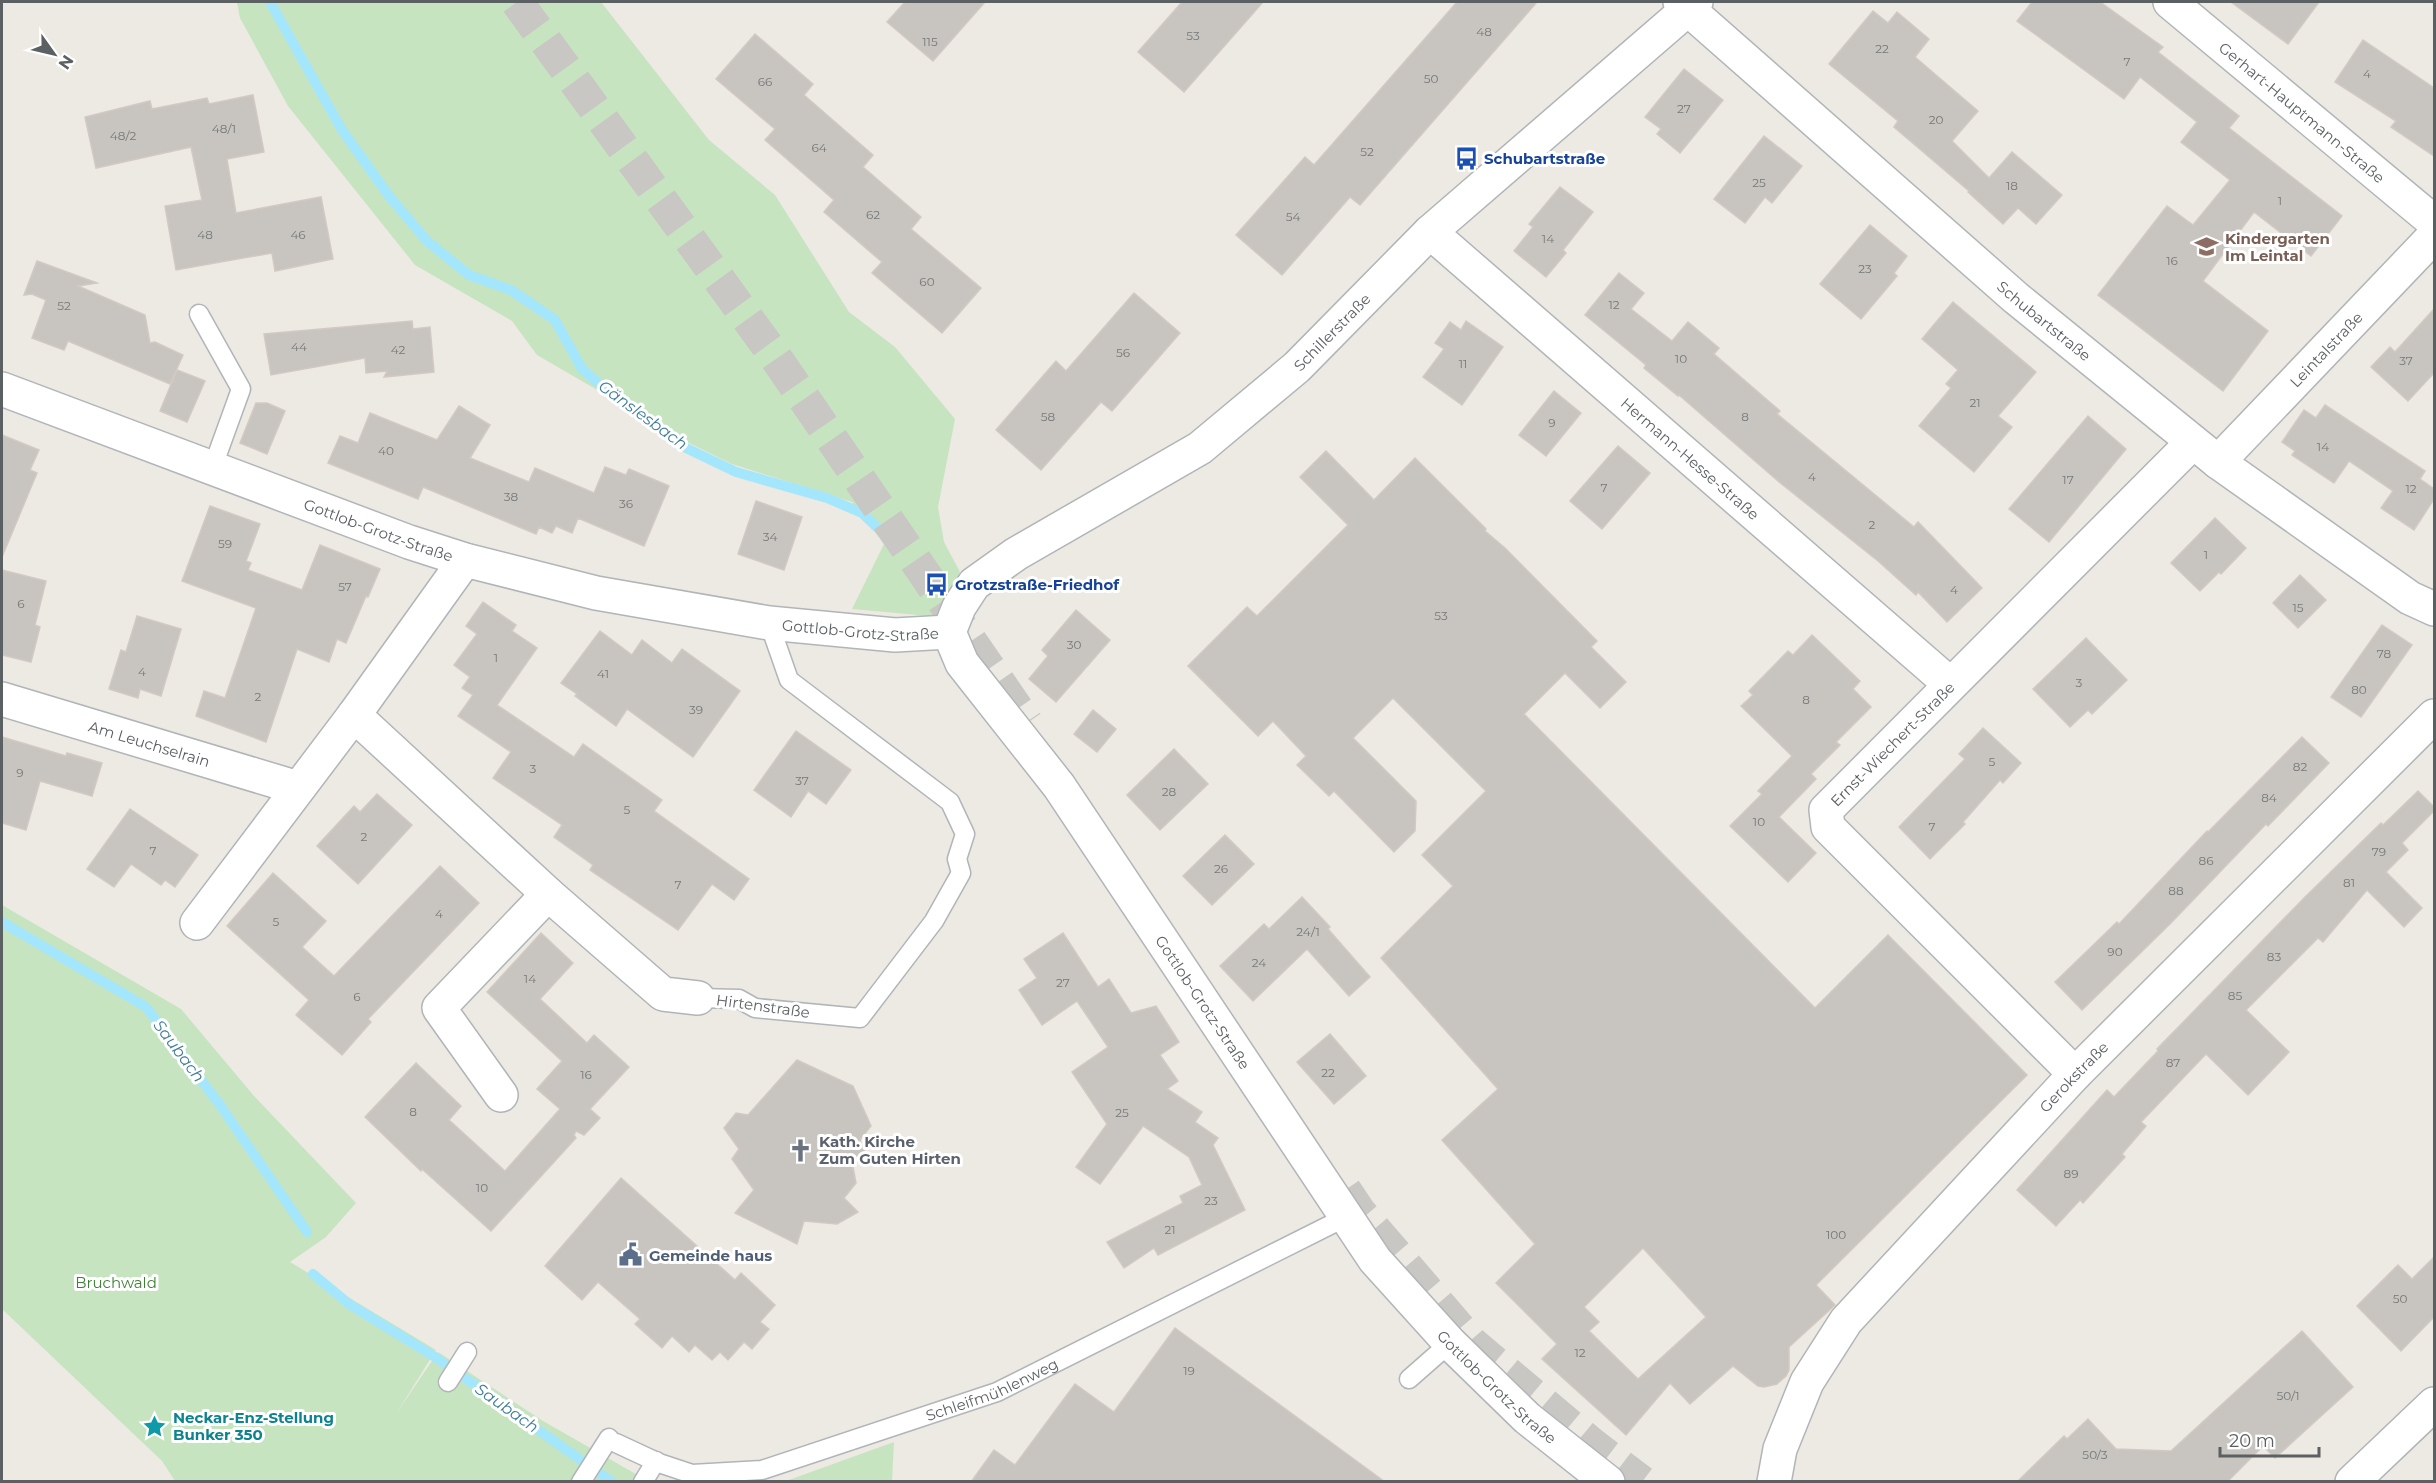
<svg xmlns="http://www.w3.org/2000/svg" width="2436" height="1483" viewBox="0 0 2436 1483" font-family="Montserrat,sans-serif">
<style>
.green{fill:#c7e4c0}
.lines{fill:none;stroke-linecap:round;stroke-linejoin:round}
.stream{stroke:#a4e6fc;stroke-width:10}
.building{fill:#c8c4bf;stroke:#d2cac2;stroke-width:1.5;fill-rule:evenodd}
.secondary-tunnel{stroke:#c8c7c3;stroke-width:33;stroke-dasharray:33 16;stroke-linecap:butt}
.lane-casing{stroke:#b1b5b8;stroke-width:21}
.street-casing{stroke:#b1b5b8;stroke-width:36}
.secondary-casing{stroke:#b0b4b8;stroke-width:36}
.lane{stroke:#fff;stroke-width:18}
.street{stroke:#fff;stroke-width:33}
.secondary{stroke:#fff;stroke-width:33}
.labels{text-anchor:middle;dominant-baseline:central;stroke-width:6;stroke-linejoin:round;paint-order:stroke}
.number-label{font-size:12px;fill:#76797a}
.street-label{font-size:15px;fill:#5b6063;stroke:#fff}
.transit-label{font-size:15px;font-weight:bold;fill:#164399;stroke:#fff;text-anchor:start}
.education-label{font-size:15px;font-weight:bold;fill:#785e54;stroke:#fff;text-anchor:start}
.worship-label{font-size:15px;font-weight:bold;fill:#5b616d;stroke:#fff;text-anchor:start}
.service-label{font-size:15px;font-weight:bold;fill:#4e5e75;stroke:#fff;text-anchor:start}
.park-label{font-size:15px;fill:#408036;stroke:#fff}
.culture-label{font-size:15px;font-weight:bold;fill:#0d838f;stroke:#fff;text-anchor:start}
.water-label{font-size:16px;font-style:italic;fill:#3c7c9c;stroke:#fff}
</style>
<rect width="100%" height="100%" fill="#ede9e3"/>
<g class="green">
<path d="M237,2H601L709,140L775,195L849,312L895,347L955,419L938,507L944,542L960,572L940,617L852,609L884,544L852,502L732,464L687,442L537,355L512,321L415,265L288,106L240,18Z"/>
<path d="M2,905L181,1009L254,1096L356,1203L326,1237L290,1262L436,1350L396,1414L438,1352L543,1421L648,1481H175L162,1461L2,1309Z"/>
<path d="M894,1442L892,1481H786Z"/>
</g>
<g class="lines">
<g class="stream">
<path d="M270,2L342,130L389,196L427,241L469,275L511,290L555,320L582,369L623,404L686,448L736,472L827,498L862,513L892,542"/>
<path d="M2,922L146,1007L220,1105L307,1232"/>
<path d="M313,1274L349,1304L435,1357L612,1482"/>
</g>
</g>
<g class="building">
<path d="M905,2H985L933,61L887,22Z"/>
<path d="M1182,2H1263L1184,92L1138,52Z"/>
<path d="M1457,2H1537L1360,205L1350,197L1282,275L1236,235L1305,157L1314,165Z"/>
<path d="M2032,2H2100L2163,47L2158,52L2239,116L2229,128L2342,216L2311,256L2254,212L2203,281L2268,331L2223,391L2098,295L2167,206L2193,225L2230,180L2181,142L2197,122L2140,77L2124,99L2017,21Z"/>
<path d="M2231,2H2319L2288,44Z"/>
<path d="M1873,11L1888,23L1897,12L1929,39L1915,57L1978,111L1952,141L1989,178L2012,152L2062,195L2036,224L2018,208L2003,224L1968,192L1969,191L1894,127L1898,121L1829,64Z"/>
<path d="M755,34L813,84L804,95L873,155L863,167L921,217L911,229L981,288L942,333L872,273L882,262L824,212L834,200L765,140L775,129L716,79Z"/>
<path d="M2363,40L2434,88V156L2391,127L2396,121L2335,82Z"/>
<path d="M1684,69L1723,100L1680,153L1657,134L1661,129L1645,117Z"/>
<path d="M253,95L264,152L227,159L236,213L321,197L333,259L275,271L272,253L176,270L165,206L202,200L191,147L96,168L85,117L150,101L152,109L207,98L209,104Z"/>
<path d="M1764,136L1802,166L1772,203L1765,197L1745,223L1714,199Z"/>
<path d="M1560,187L1593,212L1563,250L1566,253L1546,277L1514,251L1533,227L1529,224Z"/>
<path d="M1870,225L1907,256L1894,273L1897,276L1861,319L1820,284Z"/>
<path d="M37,261L97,283L78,286L145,315L150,343L155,342L183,355L170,384L68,341L64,350L32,338L46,300L32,294L24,295Z"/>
<path d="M1619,273L1644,293L1631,309L1672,341L1688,322L1719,348L1714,354L1780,411L1777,414L1914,527L1918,522L1982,588L1947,622L1918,592L1916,595L1878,561L1778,481L1679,395L1678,396L1644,368L1646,365L1585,315Z"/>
<path d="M1134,293L1180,333L1112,411L1101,402L1041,470L996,430L1056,361L1066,371Z"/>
<path d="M1953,302L2036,372L1998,416L2012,427L1974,472L1919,426L1951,388L1946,384L1958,370L1922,339Z"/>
<path d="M2434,309V373L2408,401L2371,367L2390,347L2395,352Z"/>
<path d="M412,321L413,329L430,327L434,372L384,377L387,371L366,373L365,358L271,375L264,334Z"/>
<path d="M1466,321L1503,347L1462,405L1423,377L1444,349L1435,343L1450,322L1461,330Z"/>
<path d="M177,370L205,381L187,422L160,411Z"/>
<path d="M1554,391L1581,413L1546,456L1519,435Z"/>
<path d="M256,403H267L285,411L267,454L240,443Z"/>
<path d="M2325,405L2425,471L2420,479L2434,489V499L2414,530L2381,508L2393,491L2349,461L2334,483L2292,455L2295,451L2282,442L2304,410L2316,418Z"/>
<path d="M459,406L490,425L470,458L529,482L535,468L594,493L605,467L626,475L629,469L669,486L644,546L578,518L572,533L556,526L552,533L539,527L536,534L423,487L418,499L328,463L340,436L358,443L370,413L437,440Z"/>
<path d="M2088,416L2126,449L2049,542L2009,509Z"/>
<path d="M2,435L39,450L30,470L37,473L2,557Z"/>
<path d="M1618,446L1650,473L1602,529L1570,501Z"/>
<path d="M1326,451L1374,500L1415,458L1486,529L1485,531L1505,548L1597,641L1591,647L1626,682L1600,708L1565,673L1524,714L1815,1008L1888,935L2027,1075L1816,1285L1835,1305L1789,1347V1370L1786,1376L1777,1384L1764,1387L1758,1386L1733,1366L1690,1404L1670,1383L1626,1435L1542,1359L1557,1344L1496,1283L1535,1244L1442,1140L1498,1089L1381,958L1453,886L1422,855L1486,791L1393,698L1353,738L1416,801L1415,831L1394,852L1334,791L1329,796L1297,765L1306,756L1273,721L1258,736L1188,666L1247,607L1257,616L1348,525L1300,477ZM1643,1248L1706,1317L1638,1379L1589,1331L1599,1322L1584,1307Z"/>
<path d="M756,501L802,517L784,570L738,554Z"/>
<path d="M210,506L260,524L246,561L251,563L248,570L302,590L320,545L380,569L368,597L366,596L346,643L337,639L329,662L297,649L266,742L196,716L204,691L225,698L256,608L182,581Z"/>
<path d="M2215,518L2246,548L2221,574L2219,572L2200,591L2171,563Z"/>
<path d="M2,570L46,581L35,625L40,627L31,662L2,655Z"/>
<path d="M2300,575L2326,600L2298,628L2273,603Z"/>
<path d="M483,602L516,625L512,631L537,648L497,705L574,757L583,744L662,800L654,811L749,879L734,900L712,884L678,930L590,870L593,865L554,837L562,825L493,778L511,752L458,716L473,695L462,688L470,677L454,665L477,634L466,626Z"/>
<path d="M1076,610L1110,640L1056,702L1029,679L1048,656L1042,650Z"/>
<path d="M137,616L181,629L161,696L140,689L138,698L109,689L121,650L126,652Z"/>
<path d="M2382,625L2412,645L2361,717L2331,697Z"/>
<path d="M600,631L632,655L642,640L672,663L682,649L740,691L693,757L627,709L616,726L575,696L577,694L561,683Z"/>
<path d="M1812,635L1860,681L1853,689L1871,707L1836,742L1840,745L1811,774L1816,779L1779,817L1816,853L1788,882L1730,826L1762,794L1758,791L1792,756L1741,706L1753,695L1749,691L1788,651L1793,655Z"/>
<path d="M2086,638L2127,680L2092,714L2088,710L2070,727L2033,689Z"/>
<path d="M1093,710L1116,729L1097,752L1074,734Z"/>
<path d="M1983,728L2021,763L2003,783L2000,780L1963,822L1965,824L1930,859L1899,827L1965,759L1959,754Z"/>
<path d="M796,731L851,770L826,804L808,791L791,817L754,790Z"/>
<path d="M2,737L66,756L67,753L102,763L92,796L40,781L26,830L2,823Z"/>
<path d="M2302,737L2329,763L2268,826L2266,824L2171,923L2082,1010L2055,982L2117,922L2119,924L2207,831L2208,832Z"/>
<path d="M1174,749L1208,784L1160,830L1127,795Z"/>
<path d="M2418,791L2434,807V811L2402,843L2408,850L2386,872L2422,908L2404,927L2367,890L2323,942L2318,938L2246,1010L2289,1052L2248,1095L2206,1054L2141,1122L2146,1126L2122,1154L2125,1157L2083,1203L2080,1200L2056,1226L2017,1190L2107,1090L2114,1097L2158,1051L2157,1049L2304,898L2381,823L2383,825Z"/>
<path d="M377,794L412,825L358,884L317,846L354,806L360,812Z"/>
<path d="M130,809L198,855L175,887L165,880L161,885L131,864L114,887L87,869Z"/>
<path d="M1225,835L1254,864L1212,905L1183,876Z"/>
<path d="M440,866L479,903L368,1019L371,1022L342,1055L296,1015L309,1000L227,926L273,873L326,921L302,947L334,976Z"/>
<path d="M1302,897L1330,927L1328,929L1370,977L1349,996L1307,949L1253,1001L1220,966L1264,924L1269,929Z"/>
<path d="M541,933L573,963L540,999L587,1043L594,1035L629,1067L590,1109L600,1118L584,1135L576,1131L574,1135L576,1138L491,1231L422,1169L421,1171L365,1117L416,1063L461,1106L449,1120L505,1171L560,1109L537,1089L562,1061L487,992Z"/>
<path d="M1063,933L1098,987L1109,979L1131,1013L1156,1006L1179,1042L1160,1055L1178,1081L1167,1089L1202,1112L1195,1122L1218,1138L1213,1145L1245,1210L1158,1255L1154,1248L1124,1268L1107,1242L1183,1203L1180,1196L1202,1185L1189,1157L1143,1126L1100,1184L1076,1167L1107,1124L1072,1072L1108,1047L1077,1001L1042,1025L1019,990L1037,978L1024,959Z"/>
<path d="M1330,1034L1366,1076L1334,1104L1297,1062Z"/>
<path d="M797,1060L853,1086L871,1126L860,1140L865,1152L853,1167L856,1183L844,1198L858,1212L837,1224L804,1221L797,1244L735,1213L754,1190L732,1159L739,1149L724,1128L736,1113L748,1115Z"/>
<path d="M621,1178L735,1280L741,1273L775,1305L760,1322L769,1329L752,1349L744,1342L728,1360L720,1352L712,1360L695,1345L689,1352L672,1336L662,1348L635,1324L640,1319L598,1282L582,1300L545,1266Z"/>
<path d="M2434,1257V1317L2401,1351L2357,1306L2398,1265L2412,1279Z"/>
<path d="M1175,1328L1385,1482H971L994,1450L1015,1465L1075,1384L1114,1412Z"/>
<path d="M2302,1331L2353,1387L2275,1458L2263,1446L2227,1482H2017L2064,1436L2067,1439L2088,1419L2116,1449L2171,1451Z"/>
</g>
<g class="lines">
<g class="secondary-tunnel">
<path d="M517,2L774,355L1027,723"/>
<path d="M1345,1190L1359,1211L1473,1344L1592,1444L1642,1482"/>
</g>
<defs>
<g id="lane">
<path d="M199,314L241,389L212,469"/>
<path d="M698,998L739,999L755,1008L860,1018L934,921L961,873L957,859L965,834L950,802L789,680L769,623"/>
<path d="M1409,1379L1450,1343"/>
<path d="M448,1382L467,1352"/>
<path id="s1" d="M616,1443L659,1463L692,1474L762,1470L997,1392L1346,1217"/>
<path d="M581,1482L609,1438"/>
<path d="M643,1482L656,1461"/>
</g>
<g id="street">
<path id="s2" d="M1680,2L2016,298L2218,462L2410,598L2434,609"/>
<path id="s3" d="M2170,2L2434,222"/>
<path id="s4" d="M1430,232L1950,684"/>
<path id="s5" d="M2,389L409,542L465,560L596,593L769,623L895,635L949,632"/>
<path id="s6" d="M2218,462L2434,236"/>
<path id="s7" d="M949,632L962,663L1059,786L1375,1260L1450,1343L1527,1418L1608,1482"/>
<path id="s8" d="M949,632L959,607L974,584L1016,554L1200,448L1297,367L1430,232L1696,2"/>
<path id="s9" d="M2,699L298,788"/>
<path d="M354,715L548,894L663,994L698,998"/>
<path d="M197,923L354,715L465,560"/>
<path id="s10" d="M2075,1074L1828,827L1826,810L2193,442"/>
<path d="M501,1095L439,1008L548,894"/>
<path id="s11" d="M1774,1482L1780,1449L1807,1382L1846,1321L2075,1074L2434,716"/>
</g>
<path id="secondary" d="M2352,1482L2434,1404"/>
</defs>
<use href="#lane" class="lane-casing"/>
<use href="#street" class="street-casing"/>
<use href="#secondary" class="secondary-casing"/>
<use href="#lane" class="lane"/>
<use href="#street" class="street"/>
<use href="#secondary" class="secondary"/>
</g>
<defs>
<symbol id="bus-bare" viewBox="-9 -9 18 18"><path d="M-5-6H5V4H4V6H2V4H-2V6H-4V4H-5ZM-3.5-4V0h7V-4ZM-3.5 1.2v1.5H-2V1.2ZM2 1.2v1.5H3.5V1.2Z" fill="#1a4fb4" stroke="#fff" stroke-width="2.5" paint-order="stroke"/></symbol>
<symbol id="school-bare" viewBox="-9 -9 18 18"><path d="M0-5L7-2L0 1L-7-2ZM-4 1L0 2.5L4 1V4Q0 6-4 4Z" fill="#8d6e63" stroke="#fff" stroke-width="2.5" paint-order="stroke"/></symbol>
<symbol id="church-bare" viewBox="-9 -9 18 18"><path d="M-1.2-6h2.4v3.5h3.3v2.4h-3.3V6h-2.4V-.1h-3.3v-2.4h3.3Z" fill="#6b7280" stroke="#fff" stroke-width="2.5" paint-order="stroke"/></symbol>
<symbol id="civic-bare" viewBox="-9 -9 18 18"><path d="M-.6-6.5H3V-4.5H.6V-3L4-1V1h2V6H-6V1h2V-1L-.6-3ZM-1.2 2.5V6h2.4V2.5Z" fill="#5c6f8a" stroke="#fff" stroke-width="2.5" paint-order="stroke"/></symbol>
<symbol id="sight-bare" viewBox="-9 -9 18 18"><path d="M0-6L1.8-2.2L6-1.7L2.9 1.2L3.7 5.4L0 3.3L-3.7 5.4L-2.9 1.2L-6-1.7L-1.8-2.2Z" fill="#0f9aa8" stroke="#fff" stroke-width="2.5" paint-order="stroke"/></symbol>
</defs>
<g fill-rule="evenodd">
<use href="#bus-bare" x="1450" y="142" width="33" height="33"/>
<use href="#school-bare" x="2190" y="230" width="33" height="33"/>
<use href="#bus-bare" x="920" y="568" width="33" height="33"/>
<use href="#church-bare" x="784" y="1134" width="33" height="33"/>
<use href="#civic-bare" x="614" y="1238" width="33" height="33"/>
<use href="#sight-bare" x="138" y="1410" width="33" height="33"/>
</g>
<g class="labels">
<g class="number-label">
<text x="1484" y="31">48</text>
<text x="1193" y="35">53</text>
<text x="930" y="41">115</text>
<text x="1882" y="48">22</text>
<text x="2127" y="61">7</text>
<text x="2367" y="73">4</text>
<text x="1431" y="78">50</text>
<text x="765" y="81">66</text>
<text x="1684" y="108">27</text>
<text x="1936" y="119">20</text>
<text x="224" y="128">48/1</text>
<text x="123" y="135">48/2</text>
<text x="819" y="147">64</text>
<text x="1367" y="151">52</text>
<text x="1759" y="182">25</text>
<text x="2012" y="185">18</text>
<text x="2280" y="200">1</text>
<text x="873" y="214">62</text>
<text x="1293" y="216">54</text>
<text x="205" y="234">48</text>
<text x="298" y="234">46</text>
<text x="1548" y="238">14</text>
<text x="2172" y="260">16</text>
<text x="1865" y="268">23</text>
<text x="927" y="281">60</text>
<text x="1614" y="304">12</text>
<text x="64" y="305">52</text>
<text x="299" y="346">44</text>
<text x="398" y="349">42</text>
<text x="1123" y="352">56</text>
<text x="1681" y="358">10</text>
<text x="2406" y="360">37</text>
<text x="1463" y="363">11</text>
<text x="1975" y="402">21</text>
<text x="1048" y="416">58</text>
<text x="1745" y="416">8</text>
<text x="1552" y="422">9</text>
<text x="2323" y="446">14</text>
<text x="386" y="450">40</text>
<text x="1812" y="476">4</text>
<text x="2068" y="479">17</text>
<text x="1604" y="487">7</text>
<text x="2411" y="488">12</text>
<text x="511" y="496">38</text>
<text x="626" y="503">36</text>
<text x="1872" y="524">2</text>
<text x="770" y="536">34</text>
<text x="225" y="543">59</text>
<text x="2206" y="554">1</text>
<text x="345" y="586">57</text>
<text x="1954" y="589">4</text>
<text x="21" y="603">6</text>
<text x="2298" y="607">15</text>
<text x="1441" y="615">53</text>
<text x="1074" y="644">30</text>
<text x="2384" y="653">78</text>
<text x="496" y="657">1</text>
<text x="142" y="671">4</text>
<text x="603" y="673">41</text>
<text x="2079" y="682">3</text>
<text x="2359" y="689">80</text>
<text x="258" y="696">2</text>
<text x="1806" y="699">8</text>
<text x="696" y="709">39</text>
<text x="1992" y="761">5</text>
<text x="2300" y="766">82</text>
<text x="533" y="768">3</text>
<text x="20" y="772">9</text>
<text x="802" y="780">37</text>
<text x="1169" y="791">28</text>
<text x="2269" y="797">84</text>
<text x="627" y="809">5</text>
<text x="1759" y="821">10</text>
<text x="1932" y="826">7</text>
<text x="364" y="836">2</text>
<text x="153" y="850">7</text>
<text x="2379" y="851">79</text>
<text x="2206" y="860">86</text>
<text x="1221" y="868">26</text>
<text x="2349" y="882">81</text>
<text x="678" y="884">7</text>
<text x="2176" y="890">88</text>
<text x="439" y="913">4</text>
<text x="276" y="921">5</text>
<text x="1308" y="931">24/1</text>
<text x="2115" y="951">90</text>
<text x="2274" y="956">83</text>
<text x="1259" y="962">24</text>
<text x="530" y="978">14</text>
<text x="1063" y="982">27</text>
<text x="2235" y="995">85</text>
<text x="357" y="996">6</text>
<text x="2173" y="1062">87</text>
<text x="1328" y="1072">22</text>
<text x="586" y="1074">16</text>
<text x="413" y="1111">8</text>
<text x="1122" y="1112">25</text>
<text x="2071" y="1173">89</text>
<text x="482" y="1187">10</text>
<text x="1211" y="1200">23</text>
<text x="1170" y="1229">21</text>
<text x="1836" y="1234">100</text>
<text x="2400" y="1298">50</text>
<text x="1580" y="1352">12</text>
<text x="1189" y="1370">19</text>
<text x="2288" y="1395">50/1</text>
<text x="2095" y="1454">50/3</text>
</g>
<g class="street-label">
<text stroke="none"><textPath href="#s3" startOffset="172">Gerhart-Hauptmann-Straße</textPath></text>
<text stroke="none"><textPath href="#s2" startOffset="484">Schubartstraße</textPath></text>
<text stroke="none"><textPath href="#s8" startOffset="494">Schillerstraße</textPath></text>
<text stroke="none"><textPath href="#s6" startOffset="156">Leintalstraße</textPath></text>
<text stroke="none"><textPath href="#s4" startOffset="345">Hermann-Hesse-Straße</textPath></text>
<text stroke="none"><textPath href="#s5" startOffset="402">Gottlob-Grotz-Straße</textPath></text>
<text stroke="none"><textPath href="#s5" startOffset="896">Gottlob-Grotz-Straße</textPath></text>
<text stroke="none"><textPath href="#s9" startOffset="154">Am Leuchselrain</textPath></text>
<text stroke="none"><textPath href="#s10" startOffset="460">Ernst-Wiechert-Straße</textPath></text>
<text stroke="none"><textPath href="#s7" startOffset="450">Gottlob-Grotz-Straße</textPath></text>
<text transform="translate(763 1006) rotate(8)">Hirtenstraße</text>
<text stroke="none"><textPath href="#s11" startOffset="512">Gerokstraße</textPath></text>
<text stroke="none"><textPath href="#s7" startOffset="936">Gottlob-Grotz-Straße</textPath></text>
<text stroke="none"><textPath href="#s1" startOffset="396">Schleifmühlenweg</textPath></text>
</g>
<g class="transit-label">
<text x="1484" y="158">Schubartstraße</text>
<text x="955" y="584">Grotzstraße-Friedhof</text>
</g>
<g class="education-label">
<text x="2225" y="238">Kindergarten<tspan x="2225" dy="17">Im Leintal</tspan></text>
</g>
<g class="worship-label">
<text x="819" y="1141">Kath. Kirche<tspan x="819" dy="17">Zum Guten Hirten</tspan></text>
</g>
<g class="service-label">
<text x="649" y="1255">Gemeinde haus</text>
</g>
<g class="park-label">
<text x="116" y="1282">Bruchwald</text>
</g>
<g class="culture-label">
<text x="173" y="1417">Neckar-Enz-Stellung<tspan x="173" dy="17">Bunker 350</tspan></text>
</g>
<g class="water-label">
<text transform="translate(643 415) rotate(36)">Gänslesbach</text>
<text transform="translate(179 1051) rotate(53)">Saubach</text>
<text transform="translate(507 1408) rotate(35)">Saubach</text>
</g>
</g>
<rect width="2436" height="1483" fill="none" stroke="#5b6063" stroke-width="6"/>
<g transform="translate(54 54) rotate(124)" stroke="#ffffff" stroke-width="4.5" paint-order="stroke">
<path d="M0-4.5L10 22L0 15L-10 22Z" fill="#5b6063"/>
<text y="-9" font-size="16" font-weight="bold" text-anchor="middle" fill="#5b6063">N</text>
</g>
<path d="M2220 1447v9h99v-9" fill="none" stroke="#5b6063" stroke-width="3"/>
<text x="2229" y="1447" font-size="18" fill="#5b6063" stroke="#ffffff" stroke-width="4.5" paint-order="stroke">20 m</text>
</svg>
